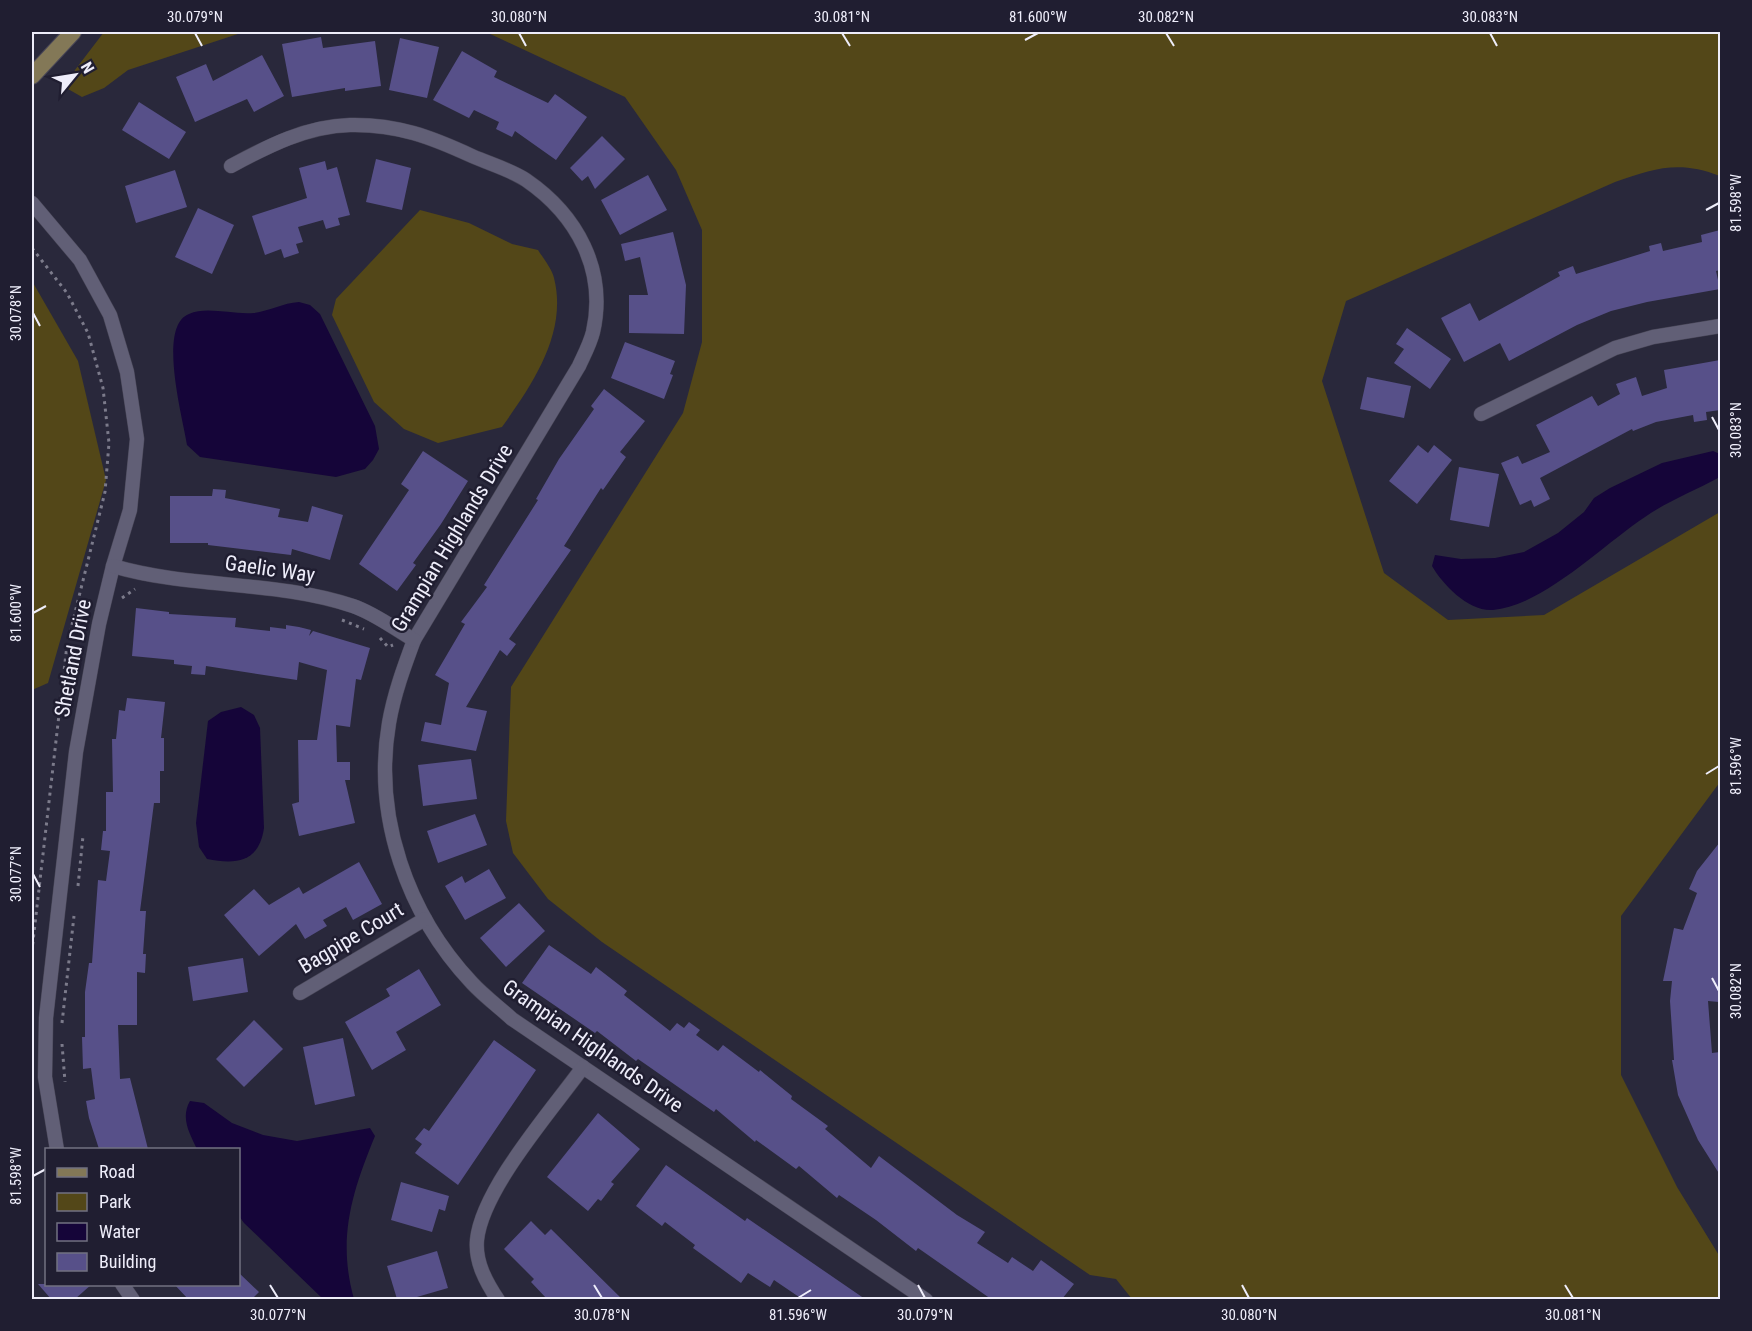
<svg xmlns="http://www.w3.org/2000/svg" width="1752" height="1331" viewBox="0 0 1752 1331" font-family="'Roboto Condensed',sans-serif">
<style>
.green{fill:#534718}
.water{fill:#150539}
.building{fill:#575089}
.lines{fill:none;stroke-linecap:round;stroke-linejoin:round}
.minor-casing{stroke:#474556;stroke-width:15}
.secondary-casing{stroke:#474556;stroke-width:18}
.path{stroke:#7c7b8b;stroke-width:3;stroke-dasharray:3 4.5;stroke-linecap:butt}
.minor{stroke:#615f76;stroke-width:14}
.secondary{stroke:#837857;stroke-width:16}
.ticks{fill:none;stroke:#eeedfa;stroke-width:2}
.labels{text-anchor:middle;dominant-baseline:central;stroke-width:5;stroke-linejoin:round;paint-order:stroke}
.street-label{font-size:21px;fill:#eeedfa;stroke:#201e31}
.neatline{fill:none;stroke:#eeedfa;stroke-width:2}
.ticks-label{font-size:15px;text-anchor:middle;fill:#eeedfa}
</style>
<rect width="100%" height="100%" fill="#29283b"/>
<g class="green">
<path d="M104,32H244L128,70L104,88L82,97L68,89L75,70Z"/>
<path d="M486,32H1720V176C1680,160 1654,168 1615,182L1346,301L1322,381L1384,573L1448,620L1544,615L1720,512V782L1621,916V1075L1677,1187L1720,1257V1299H1132L1116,1279L1090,1275L602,942L548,899L513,853L506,821L511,687L683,413L702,342V230L676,170L625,97Z"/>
<path d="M420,210L469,223L512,244L538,250C543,258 552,269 554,278C568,333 532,385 502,427L438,443L404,429L374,402L332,315L336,299Z"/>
<path d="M32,281L78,361L106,480L48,683L32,690Z"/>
</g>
<g class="water">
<path d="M299,302L310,305L320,314L375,426L379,449L373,460L365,469L336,477L200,457L187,445C183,418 157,326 189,314C207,306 233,315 254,313C269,311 283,303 299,302Z"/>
<path d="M1713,451L1720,454L1718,478C1694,491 1668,501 1645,517C1604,544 1543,606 1493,610C1469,612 1443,585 1432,566L1435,555L1461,559L1495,558L1524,552L1558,533L1584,512L1594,498L1610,488L1662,463Z"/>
<path d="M241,707L254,715L260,728L264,828C259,862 237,865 207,859L199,847L196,823L208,721L221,712Z"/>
<path d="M190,1101L204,1103L232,1123L263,1135L297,1141L370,1128L375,1136C352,1192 337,1239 354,1299H323L244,1223L239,1216L238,1150L197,1149C190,1134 180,1118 190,1101Z"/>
</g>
<g class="building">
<path d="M321,37L323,48L375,41L381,86L345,91V88L292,97L282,44Z"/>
<path d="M400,38L439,47L427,98L389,90Z"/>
<path d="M462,51L497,71L494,77L548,103L555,94L587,117L556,160L515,131L512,137L496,129L499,122L474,110L469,118L433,100Z"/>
<path d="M262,55L284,96L254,112L247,99L195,122L176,77L206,64L213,81Z"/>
<path d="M139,102L186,132L169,159L122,130Z"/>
<path d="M602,136L625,159L595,189L588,176L582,181L570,168Z"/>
<path d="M376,159L411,168L402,210L366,202Z"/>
<path d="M325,161L327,170L337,167L350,215L338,218L340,225L326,229L323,220L298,227L303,242L296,244L299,253L284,258L281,249L265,255L252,216L307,198L299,168Z"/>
<path d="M175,170L187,207L136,223L125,186Z"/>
<path d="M648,175L667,210L620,235L601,200Z"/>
<path d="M198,208L234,225L212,274L175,257Z"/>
<path d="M1720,230V270L1716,271L1720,289L1647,302L1611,311L1577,325L1509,361L1500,343L1464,362L1441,318L1470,303L1479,321L1560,276L1558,272L1573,266L1576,274L1650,251L1649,246L1661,243L1663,251L1702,242L1701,235Z"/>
<path d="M673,232L686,285L684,334L629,333V295H648L640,257L625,261L621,244Z"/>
<path d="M1407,328L1451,359L1430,389L1394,363L1404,349L1396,344Z"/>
<path d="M625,342L675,361L670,374L673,375L664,399L611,378Z"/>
<path d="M1720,360V410L1706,412L1707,420L1694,422L1693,415L1656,422L1633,431L1632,429L1540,478L1550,499L1534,507L1531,500L1520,505L1501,463L1518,456L1522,464L1550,452L1536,425L1592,396L1598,406L1620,394L1616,384L1636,377L1642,396L1667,388L1664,370Z"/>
<path d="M1367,377L1411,386L1404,418L1360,409Z"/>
<path d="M604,389L645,421L620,452L626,457L603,490L601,488L564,546L571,550L509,639L516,644L507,656L500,650L466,707L487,711L476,751L421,741L425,722L441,725L449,683L435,675L465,624L461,622L487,587L484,585L538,500L536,499L559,459L594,409L591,406Z"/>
<path d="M1418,445L1428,453L1434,445L1452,460L1417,504L1389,481Z"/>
<path d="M423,451L468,481L441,524L413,563L416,565L397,591L359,564L409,490L401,484Z"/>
<path d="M1459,467L1499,474L1489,527L1450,520Z"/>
<path d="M213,489L226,490L225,498L280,509L278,517L308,522L312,506L343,515L330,560L292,549L291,555L208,545V543H170V496H212Z"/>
<path d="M136,608L169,612V614L236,618L235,627L270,631V627L286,629V625L299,627L311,630L309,636L313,631L370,648L361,680L356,679L350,727L336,725L337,762H350V780H345L355,823L299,836L292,804L299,802L298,740H317L327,670L299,662L297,680L206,666L205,675L191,674L192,666L174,664V660L132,656Z"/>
<path d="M127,698L165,702L161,738H164V771H160V803H154L140,911H146L143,954H146L145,973L137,972V1025H118L120,1079L130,1078L148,1149H99L89,1118L86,1101L95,1099L91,1068L83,1069L82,1037H85V992L89,963H92L98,880L106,881L110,851L101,850L103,831H106V792H113L112,739H116L119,710L125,711Z"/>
<path d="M471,759L477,799L423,806L418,765Z"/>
<path d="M475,814L487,845L438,863L427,831Z"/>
<path d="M1720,842V984L1719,1002L1708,1001L1712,1053L1720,1052V1175L1698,1140L1678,1095L1672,1060H1674L1670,1001L1672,981H1663L1674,928L1683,930L1697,893L1689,889L1697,871Z"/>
<path d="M359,862L382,904L353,920L346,907L323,920L327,926L305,939L296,924L259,956L224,915L254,889L269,905L299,887L303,894Z"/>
<path d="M489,869L506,898L465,920L445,886L462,876L465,883Z"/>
<path d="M519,903L545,931L506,967L480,938Z"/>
<path d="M549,945L591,974L596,967L627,991L624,995L670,1031L677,1023L684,1028L689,1022L700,1030L696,1035L718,1051L723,1045L759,1072L760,1070L792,1096L791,1099L828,1126L825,1129L871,1168L879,1156L957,1215L985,1232L977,1243L1008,1263L1012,1257L1033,1271L1041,1260L1074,1284L1062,1299H991L918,1248L916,1251L876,1220L839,1195L837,1198L799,1166L796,1169L756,1140L755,1142L716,1109L714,1112L638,1059L636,1061L597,1031L595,1033L522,983Z"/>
<path d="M243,958L248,992L193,1001L188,967Z"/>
<path d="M419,969L441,1005L396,1032L406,1050L372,1070L345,1022L390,996L386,989Z"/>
<path d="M254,1020L283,1049L244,1087L216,1059Z"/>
<path d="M343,1038L355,1096L315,1105L303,1047Z"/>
<path d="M494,1040L536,1070L458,1185L415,1153L422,1144L415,1139L424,1128L429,1131Z"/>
<path d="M598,1113L640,1149L611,1182L614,1184L601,1201L598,1199L588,1211L547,1177Z"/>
<path d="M666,1165L745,1221L747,1218L865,1299H802L774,1280L770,1287L748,1273L741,1283L693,1248L695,1245L665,1222L662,1226L636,1206Z"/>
<path d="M401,1182L449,1196L445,1211L439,1209L432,1232L391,1220Z"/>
<path d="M531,1221L545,1235L551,1229L622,1299H547L531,1282L534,1279L504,1249Z"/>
<path d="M437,1251L448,1288L410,1299H397L387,1266Z"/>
<path d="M238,1272L259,1292L252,1299H188L174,1284H238Z"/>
<path d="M38,1284H92L75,1299H51Z"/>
</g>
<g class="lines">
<defs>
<g id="minor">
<path d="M231,166C268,146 307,126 350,125C397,124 431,137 472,156C490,164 511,170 526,180C577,215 607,270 593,332C590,344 584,355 579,366L414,640C404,667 394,694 389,723C373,816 407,914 472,983C484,996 499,1007 512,1019L926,1300"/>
<path d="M32,203L80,260L110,315L127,372L137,439L130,510L113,566L99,624L76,752L46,1018L45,1077L57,1150"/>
<path d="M1481,414L1615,348L1653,337L1720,326"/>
<path d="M113,566C191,589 276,580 353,606C374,613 395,629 414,640"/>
<path d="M300,993L425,919"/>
<path d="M122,1284L133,1300"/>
<path d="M498,1300C486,1282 475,1262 477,1240C482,1189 552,1110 583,1067"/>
</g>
<path id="secondary" d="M32,76L73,32"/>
</defs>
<use href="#minor" class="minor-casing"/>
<use href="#secondary" class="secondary-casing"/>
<g class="path">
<path d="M32,248L67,293L88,333L103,388L109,443L105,492L67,645L32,950"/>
<path d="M122,598L135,589"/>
<path d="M342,620L364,629"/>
<path d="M380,638L388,647L393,645"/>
<path d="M78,886L83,836"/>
<path d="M62,1023L74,916"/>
<path d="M62,1044L65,1082"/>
</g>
<use href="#minor" class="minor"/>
<use href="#secondary" class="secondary"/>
</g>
<path class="ticks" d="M195,33L202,46M519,33L526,46M842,33L850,46M1166,33L1174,46M1490,33L1497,46M1025,40L1038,33M1706,210L1719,203M33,313L40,326M1712,417L1719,430M33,613L46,606M1706,774L1719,766M33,874L40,887M1712,978L1719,991M33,1176L46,1169M270,1285L278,1298M594,1285L602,1298M918,1285L925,1298M1242,1285L1249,1298M1565,1285L1573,1298M798,1298L811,1290"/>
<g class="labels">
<g class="street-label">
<text transform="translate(452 538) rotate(-59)">Grampian Highlands Drive</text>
<text transform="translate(270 569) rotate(8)">Gaelic Way</text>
<text transform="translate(73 658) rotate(-79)">Shetland Drive</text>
<text transform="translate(351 938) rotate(-31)">Bagpipe Court</text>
<text transform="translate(593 1046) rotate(35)">Grampian Highlands Drive</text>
</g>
</g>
<rect width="1752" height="1331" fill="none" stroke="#201e31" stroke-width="66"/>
<rect x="45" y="1148" width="195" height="138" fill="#201e31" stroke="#727181" stroke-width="1.5"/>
<rect x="57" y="1168" width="30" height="9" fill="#837857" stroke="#727181" stroke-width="1.5"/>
<text x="99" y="1178" font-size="18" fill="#eeedfa">Road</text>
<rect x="57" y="1193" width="30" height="18" fill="#534718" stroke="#727181" stroke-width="1.5"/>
<text x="99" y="1208" font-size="18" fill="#eeedfa">Park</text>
<rect x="57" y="1223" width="30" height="18" fill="#150539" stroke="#727181" stroke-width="1.5"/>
<text x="99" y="1238" font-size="18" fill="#eeedfa">Water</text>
<rect x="57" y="1253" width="30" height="18" fill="#575089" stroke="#727181" stroke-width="1.5"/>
<text x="99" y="1268" font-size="18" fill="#eeedfa">Building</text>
<g transform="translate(75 75) rotate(60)" stroke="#201e31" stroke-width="4.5" paint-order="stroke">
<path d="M0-4.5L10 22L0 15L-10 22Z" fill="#eeedfa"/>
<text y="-9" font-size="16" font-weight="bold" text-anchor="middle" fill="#eeedfa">N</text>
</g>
<rect x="33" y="33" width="1686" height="1265" class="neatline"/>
<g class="ticks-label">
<text x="195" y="22">30.079°N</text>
<text x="519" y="22">30.080°N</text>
<text x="842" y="22">30.081°N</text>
<text x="1038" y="22">81.600°W</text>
<text x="1166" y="22">30.082°N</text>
<text x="1490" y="22">30.083°N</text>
<text transform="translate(1736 203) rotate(-90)" y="5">81.598°W</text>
<text transform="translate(16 313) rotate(-90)" y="5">30.078°N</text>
<text transform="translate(1736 430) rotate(-90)" y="5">30.083°N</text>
<text transform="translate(16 613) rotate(-90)" y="5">81.600°W</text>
<text transform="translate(1736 766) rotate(-90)" y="5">81.596°W</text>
<text transform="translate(16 874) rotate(-90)" y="5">30.077°N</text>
<text transform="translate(1736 991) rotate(-90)" y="5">30.082°N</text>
<text transform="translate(16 1176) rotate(-90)" y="5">81.598°W</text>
<text x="278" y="1320">30.077°N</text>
<text x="602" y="1320">30.078°N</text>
<text x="798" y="1320">81.596°W</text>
<text x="925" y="1320">30.079°N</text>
<text x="1249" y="1320">30.080°N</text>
<text x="1573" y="1320">30.081°N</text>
</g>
</svg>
